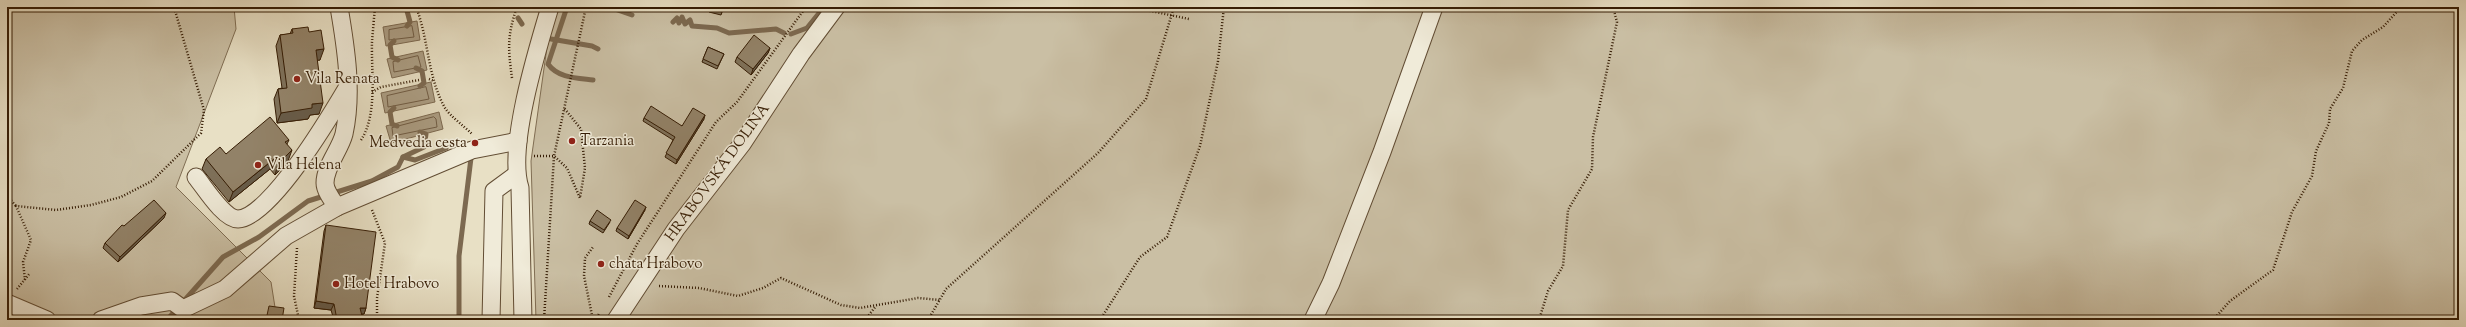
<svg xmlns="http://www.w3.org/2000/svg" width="2466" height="327" viewBox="0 0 2466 327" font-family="'Sorts Mill Goudy',serif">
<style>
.green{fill:#cabfa4;stroke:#806e54}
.water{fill:#ab9d83;stroke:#7c6950}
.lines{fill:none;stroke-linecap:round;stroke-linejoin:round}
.shore{stroke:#705c44;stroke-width:1}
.stream{stroke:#7c6950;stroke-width:5}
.minor-casing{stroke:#624d34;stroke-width:19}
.path{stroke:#351c04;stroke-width:2.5;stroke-dasharray:1 2;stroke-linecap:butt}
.minor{stroke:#f0ebd9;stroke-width:17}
.wall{fill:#7e7059;stroke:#351c04}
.shaded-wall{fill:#665b49;stroke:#351c04}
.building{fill:#928268;stroke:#351c04}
.poi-dot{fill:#8f2418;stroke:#f0ebd9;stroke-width:1.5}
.labels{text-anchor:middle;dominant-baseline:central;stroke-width:3;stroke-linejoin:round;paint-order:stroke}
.poi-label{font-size:15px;fill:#351c04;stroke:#f0ebd9;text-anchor:start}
.street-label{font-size:15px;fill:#351c04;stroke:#f0ebd9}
</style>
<rect width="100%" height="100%" fill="#e8e0c5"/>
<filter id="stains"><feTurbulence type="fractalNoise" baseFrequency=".005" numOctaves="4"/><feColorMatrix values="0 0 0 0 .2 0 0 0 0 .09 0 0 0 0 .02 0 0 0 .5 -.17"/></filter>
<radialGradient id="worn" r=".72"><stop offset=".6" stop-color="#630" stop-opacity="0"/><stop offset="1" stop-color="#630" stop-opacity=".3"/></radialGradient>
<g class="green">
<path d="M7,7H234L236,29L176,187L271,282L277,320H13L7,313Z"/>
<path d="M558,7H2459V320H536L531,161L547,47Z"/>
</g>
<g class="water">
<path d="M417,21L420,40L386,46L383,27Z"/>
<path d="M423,51L427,70L392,78L387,59Z"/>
<path d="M431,82L435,102L385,113L381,93Z"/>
<path d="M439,112L443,129L391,143L386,126Z"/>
</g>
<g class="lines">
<g class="shore">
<path d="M412,26L414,37L389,40V30Z"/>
<path d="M418,56L421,67L394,72L393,62Z"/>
<path d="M426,87L429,99L388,107L387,96Z"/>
<path d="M434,117L436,119L437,127L393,136L392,128Z"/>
</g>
<g class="stream">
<path d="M406,7L410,22L407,26"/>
<path d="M567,7L548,64C558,78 576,78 593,80"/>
<path d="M609,7L632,15"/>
<path d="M518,18L522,24"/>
<path d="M673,22L677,18L679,23L682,17L685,24L690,20L692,26L717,28L729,33L776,29L784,33"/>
<path d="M791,34L807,28L824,7"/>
<path d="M551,39L592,46L598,49"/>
<path d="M394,41L390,45L392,57L398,60"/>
<path d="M416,68L422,71L424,83L420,86"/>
<path d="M394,108L390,112L392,124L397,126"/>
<path d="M420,132L426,134L424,147L403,157L415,160L446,148"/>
<path d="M167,320L223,257L259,237L308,201L372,181L398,167L403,157"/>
<path d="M459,320V256L471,158"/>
</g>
<defs>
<g id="minor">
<path d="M196,177C205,188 224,219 238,219C270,218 331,115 347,88"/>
<path d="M337,207C333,201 325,191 325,183C325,166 340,150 344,134C353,93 346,48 339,7"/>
<path d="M7,303L47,320"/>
<path d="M101,320L141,306L172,301L183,309L225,289L286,236L337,207L472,150L518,141"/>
<path d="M491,320L494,191L516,175"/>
<path d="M523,320L520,188C507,148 537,50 550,7"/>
<path d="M616,320L676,229L742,144L801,54L836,7"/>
<path d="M1313,320L1331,283L1382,152L1434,7"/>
</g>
</defs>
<use href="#minor" class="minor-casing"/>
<g class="path">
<path d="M416,7C429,40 427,76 445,108C451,117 464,126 472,134"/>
<path d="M1132,7L1189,19"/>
<path d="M512,78C508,48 507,36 517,7"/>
<path d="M429,79L434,81"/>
<path d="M372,92L381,87L419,80"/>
<path d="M361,140C378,114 371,71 372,41C373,30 374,18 375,7"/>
<path d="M534,156H554L567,168L580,198L585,168L581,129L564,108"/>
<path d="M7,196L16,206"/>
<path d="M372,210L385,243L377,298V320"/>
<path d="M297,248L294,296L299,320"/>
<path d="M25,280L23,262L31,240L16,206L56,210L91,205L121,197L152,181L201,133L204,110L174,7"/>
<path d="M659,286L699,288L738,296L763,288L781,278L841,305L860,308L918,298L940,300"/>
<path d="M17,289L30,273"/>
<path d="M609,297L637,244L716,122L737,102L806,7"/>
<path d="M544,320L554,156L586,7"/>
<path d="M593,320L584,276L585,258L593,247"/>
<path d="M595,320L599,314"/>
<path d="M865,320L876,306"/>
<path d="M928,320L946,289L1098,153L1146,99L1174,7"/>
<path d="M1100,320L1140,257L1167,237L1200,146L1218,61L1224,7"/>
<path d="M1539,320L1548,291L1563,266L1568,210L1592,169L1593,137L1617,22L1613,7"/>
<path d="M2213,320L2230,301L2273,270L2292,212L2312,176L2316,151L2329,123L2330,109L2343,88L2352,51L2362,40L2383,27L2401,7"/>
</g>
<use href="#minor" class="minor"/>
</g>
<g class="wall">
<path d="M710,7H724L721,15L709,12Z"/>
<path d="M292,29L309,32L320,60H317L319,114L310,115L308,119L277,123L274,99L278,89L282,88L276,46L280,35L290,34Z"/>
<path d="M708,47L724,54L717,69L702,62Z"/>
<path d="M770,48L768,53L751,75L735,62L737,57Z"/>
<path d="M644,118L682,126L704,119L676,164L665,157L673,140L643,121Z"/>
<path d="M289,140L287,144L288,161L275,175L270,169L229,202L202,169L206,159Z"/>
<path d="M645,210L628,239L616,231L617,228Z"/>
<path d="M164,218L118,262L103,248L105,243L124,226Z"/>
<path d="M590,221L610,222L603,233L589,224Z"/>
<path d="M326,225L366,308L364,314H362L363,320H334L331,310L314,308L324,231Z"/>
</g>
<g class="shaded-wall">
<path d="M770,48L768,53L751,75L753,69Z"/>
<path d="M324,49L320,60L312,61L316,50Z"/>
<path d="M323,103L319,114L310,115L308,119L277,123L281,113L312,104Z"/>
<path d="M705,115L704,119L676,164L677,160Z"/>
<path d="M292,150L288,161L275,175L278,164Z"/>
<path d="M274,159L270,169L229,202L233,192Z"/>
<path d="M646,207L645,210L628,239L629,236Z"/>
<path d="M166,213L164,218L118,262L120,257Z"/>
<path d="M316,301L334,304L331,310L314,308Z"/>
<path d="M360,308H366L364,314H358Z"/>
</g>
<g class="building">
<path d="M711,7H724L722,12L710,9Z"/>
<path d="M308,27L309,32L321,30L324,49L316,50L323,103L312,104V108L281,113L278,89L287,88L280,35L293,33L292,29Z"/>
<path d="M754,35L770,48L753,69L737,57Z"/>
<path d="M708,47L724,54L718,66L703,59Z"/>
<path d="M651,106L682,126L693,108L705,115L677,160L666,153L675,137L644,118Z"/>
<path d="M270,117L289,140L285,142L292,150L278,164L274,159L233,192L206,159L220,147L226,154Z"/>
<path d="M154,200L166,213L120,257L105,243L122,225L124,226Z"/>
<path d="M635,200L646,207L629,236L617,228Z"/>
<path d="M597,210L611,220L604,230L590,221Z"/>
<path d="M326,225L376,232L366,308H360L363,320H337L334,304L316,301Z"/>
<path d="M269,306L284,308L282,320H266Z"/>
</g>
<g class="poi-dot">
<circle cx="297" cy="79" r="4"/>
<circle cx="572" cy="141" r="4"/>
<circle cx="475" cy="143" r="4"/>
<circle cx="258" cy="165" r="4"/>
<circle cx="601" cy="264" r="4"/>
<circle cx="336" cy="284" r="4"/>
</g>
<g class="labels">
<g class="poi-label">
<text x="305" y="79">Vila Renata</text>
<text x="580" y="141">Tarzania</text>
<text x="467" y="143" text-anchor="end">Medvedia cesta</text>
<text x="266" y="165">Vila Helena</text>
<text x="609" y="264">chata Hrabovo</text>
<text x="344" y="284">Hotel Hrabovo</text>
</g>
<g class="street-label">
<text transform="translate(718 173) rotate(-54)">HRABOVSKÁ DOLINA</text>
</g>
</g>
<rect width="2466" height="327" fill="none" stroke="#e8e0c5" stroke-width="24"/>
<rect x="8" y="8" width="2450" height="311" fill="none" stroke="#351c04" stroke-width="2"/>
<rect x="12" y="12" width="2442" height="303" fill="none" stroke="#351c04"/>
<rect width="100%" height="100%" filter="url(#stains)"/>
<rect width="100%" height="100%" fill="url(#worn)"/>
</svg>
